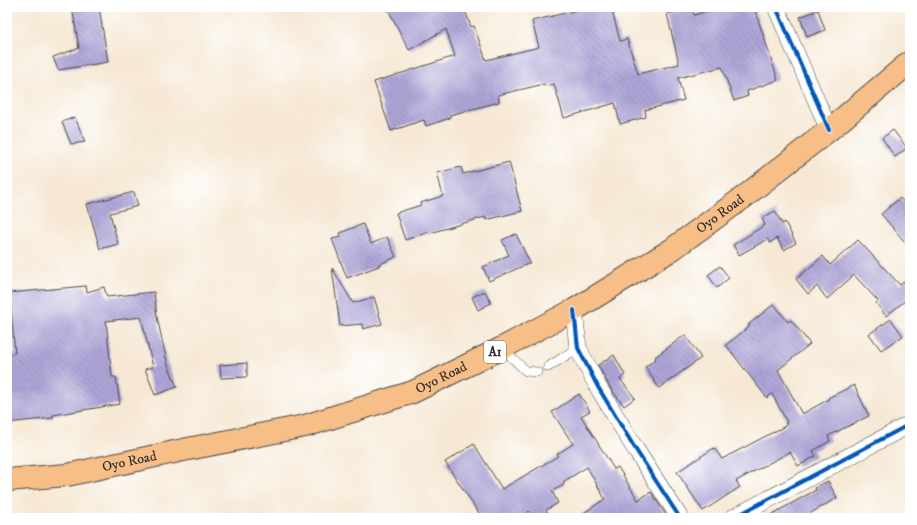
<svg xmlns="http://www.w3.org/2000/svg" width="917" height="525" viewBox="0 0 917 525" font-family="'IM FELL DW Pica',serif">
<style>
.building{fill:url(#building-back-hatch)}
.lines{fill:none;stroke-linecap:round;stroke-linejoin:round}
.service-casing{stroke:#494744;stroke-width:10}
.minor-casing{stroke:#494744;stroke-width:18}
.trunk-casing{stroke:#494744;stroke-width:24}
.service{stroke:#fff;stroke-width:9}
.minor{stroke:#fff;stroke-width:17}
.trunk{stroke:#f7be87;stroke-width:22}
.cycleway-casing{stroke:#fff;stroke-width:6}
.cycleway{stroke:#0057b8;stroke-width:4}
.labels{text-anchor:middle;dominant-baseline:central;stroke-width:3;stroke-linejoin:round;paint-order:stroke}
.shield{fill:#fff;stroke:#6b6b6b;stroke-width:1}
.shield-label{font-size:13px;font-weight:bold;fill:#2b2b2b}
.street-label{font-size:14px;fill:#2b2b2b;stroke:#fff}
</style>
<defs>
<pattern id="building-back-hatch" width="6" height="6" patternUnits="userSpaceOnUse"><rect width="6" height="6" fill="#aea5d8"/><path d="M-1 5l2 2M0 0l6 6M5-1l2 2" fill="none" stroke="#8e87af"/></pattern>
</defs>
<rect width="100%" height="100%" fill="#fff"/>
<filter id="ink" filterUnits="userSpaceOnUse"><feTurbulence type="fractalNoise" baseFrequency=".025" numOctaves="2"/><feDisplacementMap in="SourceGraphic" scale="8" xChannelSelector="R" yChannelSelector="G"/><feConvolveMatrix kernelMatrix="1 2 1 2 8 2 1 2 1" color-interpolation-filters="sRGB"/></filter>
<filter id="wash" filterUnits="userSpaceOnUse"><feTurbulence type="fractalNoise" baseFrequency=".012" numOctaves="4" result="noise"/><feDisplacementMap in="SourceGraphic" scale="16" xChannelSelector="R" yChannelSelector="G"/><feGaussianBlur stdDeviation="0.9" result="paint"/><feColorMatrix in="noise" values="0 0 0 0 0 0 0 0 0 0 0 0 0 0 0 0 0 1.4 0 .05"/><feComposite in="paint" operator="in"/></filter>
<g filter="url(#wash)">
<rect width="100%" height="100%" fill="#f6e8d4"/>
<g id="blocks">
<g class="building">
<path d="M72,7H99L108,62L58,70L53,57L79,48Z"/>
<path d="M387,7H464L471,27L474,26L486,60L539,47L532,21L582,9V7H611L620,41L627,39L638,74L679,64L667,14L692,8L694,15L719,7H754L778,80L747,91L748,96L734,101L722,67L678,78L684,100L645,110L646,117L620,124L615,103L564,118L554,84L545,86L544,84L498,95L499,102L450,115V118L426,126L424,120L391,131L374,82L455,56L446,29L409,50Z"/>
<path d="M818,10L825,30L807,37L800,17Z"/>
<path d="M75,117L85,142L71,144L62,122Z"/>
<path d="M893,130L907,148L895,157L882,138Z"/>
<path d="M509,162L522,211L486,220L485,217L430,233L429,232L405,240L396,213L421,205L420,203L443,196L437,173L461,167L463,174Z"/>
<path d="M134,192L138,206L110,213L118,244L100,249L87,204Z"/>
<path d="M900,198L910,209V248L881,214Z"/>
<path d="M775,211L782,224L785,222L796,243L784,250L777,238L770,243L768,239L739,255L733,245L765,225L762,218Z"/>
<path d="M363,224L371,244L387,237L396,257L378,265L379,266L347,278L332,239L341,237L340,233Z"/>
<path d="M516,234L530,263L489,281L483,267L509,255L502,240Z"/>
<path d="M858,240L900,285L910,277V297L886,316L876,303L878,301L854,275L827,299L817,286L808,294L796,279L823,256L830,265Z"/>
<path d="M720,266L729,278L717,288L708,275Z"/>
<path d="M332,268L353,303L374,297L382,324L363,329L362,324L340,326Z"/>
<path d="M86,286L87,292L104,287L107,297L154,292L157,317L167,362L177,387L155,395L145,369L153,367L141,317L106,321L112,377H116L120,404L53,415V418L7,423V355L15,353L9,293Z"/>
<path d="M485,291L491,303L478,310L472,297Z"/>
<path d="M774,304L788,322L791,320L810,344L778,370L802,414L829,399L828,398L854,385L869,416L828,436L830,441L813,451L816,456L798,466L790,452L736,481L740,487L703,511L677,472L714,448L722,459L787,425L785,423L787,422L772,394L767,398L726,345L750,326L748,325Z"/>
<path d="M891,319L903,336L881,350L869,334Z"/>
<path d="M685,335L701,358L659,388L645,367L656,359L655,357Z"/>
<path d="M614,355L625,375L620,379L635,398L624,406L611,389L598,365Z"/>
<path d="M247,363V377L221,378L220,365Z"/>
<path d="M579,394L590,411L581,416L614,469L618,467L638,500L651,492L668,518H576L605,499L587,467L563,482L564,485L552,491L558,503L546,510L551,518H533L529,511L518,518H482L445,462L474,444L502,489L558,456L557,454L573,444L552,412Z"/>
<path d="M828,481L837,498L802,518H765L816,490L815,488Z"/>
</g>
</g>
</g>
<g filter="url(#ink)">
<use href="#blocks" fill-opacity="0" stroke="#494744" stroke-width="1"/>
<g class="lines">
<defs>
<g id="service">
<path d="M502,348L526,371L537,372"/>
<path d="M548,367L578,348"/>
</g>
<g id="minor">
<path d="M776,7L829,130"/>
<path d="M574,310L578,348L598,387L636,450L680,518"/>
<path d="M733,518L910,424"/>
</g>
<g id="trunk">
<path id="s1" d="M7,480L67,475L188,449L305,426L413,392L502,348L574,310L671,250L744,197L829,130L910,62"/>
</g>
</defs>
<use href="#service" class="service-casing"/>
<use href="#minor" class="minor-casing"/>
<use href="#trunk" class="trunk-casing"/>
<use href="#service" class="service"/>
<use href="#minor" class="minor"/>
<use href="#trunk" class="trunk"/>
<defs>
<g id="cycleway">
<path d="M776,7L829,130"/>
<path d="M574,310L578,348L598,387L636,450L680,518"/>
<path d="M733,518L910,424"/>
</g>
</defs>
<use href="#cycleway" class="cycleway-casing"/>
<use href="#cycleway" class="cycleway"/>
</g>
</g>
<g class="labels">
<rect class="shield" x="484" y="341" width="22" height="22" rx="3"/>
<g class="shield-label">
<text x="495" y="352">A1</text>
</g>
<g class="street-label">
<text stroke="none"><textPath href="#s1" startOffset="772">Oyo Road</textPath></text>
<text stroke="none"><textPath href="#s1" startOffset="448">Oyo Road</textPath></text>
<text stroke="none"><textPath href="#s1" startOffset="124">Oyo Road</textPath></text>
</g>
</g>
<rect width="917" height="525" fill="none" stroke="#fff" stroke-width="24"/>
</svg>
